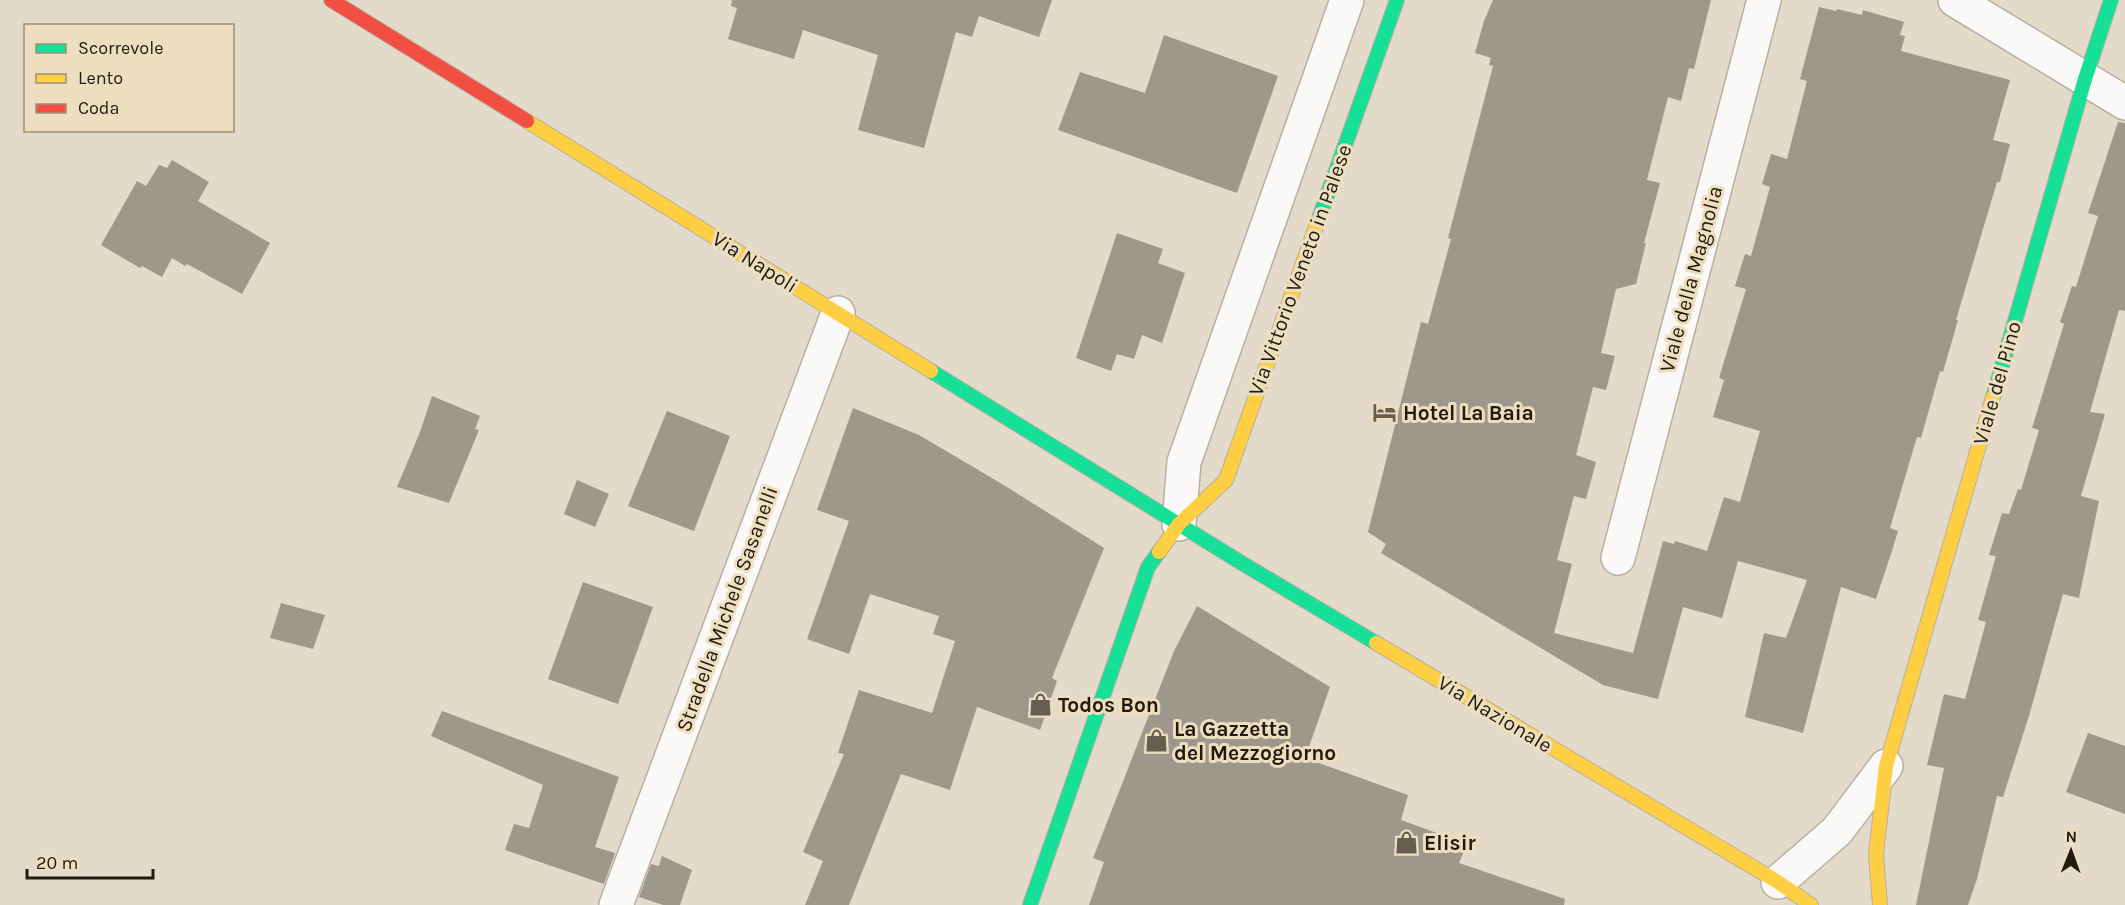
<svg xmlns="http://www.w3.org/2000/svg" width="2125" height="905" viewBox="0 0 2125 905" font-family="Karla,sans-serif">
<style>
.building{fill:#9e978b}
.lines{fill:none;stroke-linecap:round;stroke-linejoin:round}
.street-casing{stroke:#b6afa2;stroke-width:36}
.fast-casing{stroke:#b6afa2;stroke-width:16}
.slow-casing{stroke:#b6afa2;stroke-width:16}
.jam-casing{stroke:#b6afa2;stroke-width:16}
.street{stroke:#fbf9f7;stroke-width:33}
.fast{stroke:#16e098;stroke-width:14}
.slow{stroke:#ffcf43;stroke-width:14}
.jam{stroke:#f24e42;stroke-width:14}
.labels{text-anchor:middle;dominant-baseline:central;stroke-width:6;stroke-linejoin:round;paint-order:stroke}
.street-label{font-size:21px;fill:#201a0f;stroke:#eedec0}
.poi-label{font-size:21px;font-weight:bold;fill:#201a0f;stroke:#eedec0;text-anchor:start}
</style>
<rect width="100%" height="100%" fill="#e4daca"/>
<g class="building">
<path d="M732,0H1052L1039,37L979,16L972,37L956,32L924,148L858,130L878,55L803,30L794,59L728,39L737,8L731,6Z"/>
<path d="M1493,0H1711L1694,69L1689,68L1681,101L1668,97L1647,180L1660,183L1644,243H1646L1636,284L1616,289L1601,353L1615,356L1606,390L1593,387L1576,455L1596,462L1586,499L1574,496L1557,560L1572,564L1554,633L1633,653L1663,541L1674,544L1675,541L1707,551L1724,497L1740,502L1760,431L1713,417L1724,380L1719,378L1746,289L1735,286L1745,254L1751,256L1770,187L1762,184L1771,154L1787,159L1807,81L1800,79L1819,7L1836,11L1837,9L1862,15L1863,10L1904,22L1900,35L1905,36L1901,51L2010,80L1993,140L2010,144L2000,182H1997L1956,320H1958L1943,372L1940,371L1921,438L1917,437L1890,528L1898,531L1892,551L1876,599L1841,587L1803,733L1745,717L1764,633L1786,638L1807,580L1738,561L1722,618L1683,607L1658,699L1603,685L1381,553L1386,544L1368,532L1421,322L1428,324L1451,239L1448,238L1493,66L1489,65L1491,58L1475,53L1484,21Z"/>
<path d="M1164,35L1278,76L1237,193L1058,130L1080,72L1145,93Z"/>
<path d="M2118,122L2125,123V311L2119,310L2090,412L2105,414L2081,496L2099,501L2079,598L2063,594L2029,716L2003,797L1997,796L1977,879L1968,905H1916L1944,768L1927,765L1944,694L1965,699L1986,622L1978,620L1996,556L1989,555L2002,513L2009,514L2018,489L2021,490L2039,430L2032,428L2064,324L2060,322L2072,286L2076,287L2098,216L2088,213Z"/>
<path d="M172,160L209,182L198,201L270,243L242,294L187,264L185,266L172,258L162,277L142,266L140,268L101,245L137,181L146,186L159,165L167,168Z"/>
<path d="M1117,233L1163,249L1158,263L1185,273L1162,343L1142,335L1134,359L1117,354L1111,371L1076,358Z"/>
<path d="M432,396L480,416L475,429L479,430L449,503L397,487L420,432Z"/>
<path d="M853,408L919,435L1007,487L1104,548L1052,678L1057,681L1040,730L977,707L950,790L901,774L849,905H805L823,861L803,852L844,754L838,753L859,690L932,713L955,641L933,634L939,616L870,594L849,654L807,639L849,521L817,510Z"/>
<path d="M667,411L730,436L694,531L628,506Z"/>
<path d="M577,480L609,494L595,527L564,514Z"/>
<path d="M583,582L653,607L618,704L548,679Z"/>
<path d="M281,603L325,615L313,649L270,638Z"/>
<path d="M1197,606L1330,687L1305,758L1408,795L1401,820L1467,844L1459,863L1565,899L1564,905H1089L1104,862L1093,858L1174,651Z"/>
<path d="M442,711L619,777L595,847L615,853L604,884L505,850L514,824L529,828L543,785L431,736Z"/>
<path d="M2088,733L2125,746V814L2066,792Z"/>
<path d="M662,856L692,870L680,905H663L639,897L651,864L659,866Z"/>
</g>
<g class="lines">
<defs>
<g id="street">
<path d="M1955,0L2125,103"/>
<path d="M1179,524L1184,462L1347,0"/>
<path d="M1618,558L1764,0"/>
<path d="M1778,882L1837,831L1886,766"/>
<path d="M616,905L838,313"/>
</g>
<g id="fast">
<path d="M1318,221L1397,0"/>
<path d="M931,371L1240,562L1376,643"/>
<path d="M1993,397L2085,79L2111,0"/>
<path d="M1030,905L1148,567L1159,552"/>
</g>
<g id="slow">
<path d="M527,121L931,371"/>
<path d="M1159,552L1179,524L1226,480L1318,221"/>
<path d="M1376,643L1778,882L1811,905"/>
<path d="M1880,905L1876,854L1886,766L1993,397"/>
</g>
<path id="jam" d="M331,0L527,121"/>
</defs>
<use href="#street" class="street-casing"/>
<use href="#fast" class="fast-casing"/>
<use href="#slow" class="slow-casing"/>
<use href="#jam" class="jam-casing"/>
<use href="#street" class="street"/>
<use href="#fast" class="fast"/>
<use href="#slow" class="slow"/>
<use href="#jam" class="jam"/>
</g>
<defs>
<symbol id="hotel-bare" viewBox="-9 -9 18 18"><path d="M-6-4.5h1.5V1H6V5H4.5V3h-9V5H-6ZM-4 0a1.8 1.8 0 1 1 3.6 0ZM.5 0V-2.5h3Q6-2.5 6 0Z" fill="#655d50" stroke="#eedec0" stroke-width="2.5" paint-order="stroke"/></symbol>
<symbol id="shop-bare" viewBox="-9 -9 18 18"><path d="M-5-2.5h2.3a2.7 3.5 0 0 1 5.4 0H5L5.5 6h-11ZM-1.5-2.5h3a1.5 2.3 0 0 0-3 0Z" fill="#655d50" stroke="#eedec0" stroke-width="2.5" paint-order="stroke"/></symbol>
</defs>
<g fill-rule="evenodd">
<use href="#hotel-bare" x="1368" y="396" width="33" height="33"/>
<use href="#shop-bare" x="1024" y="688" width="33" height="33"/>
<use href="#shop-bare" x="1140" y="724" width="33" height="33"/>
<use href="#shop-bare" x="1390" y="826" width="33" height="33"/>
</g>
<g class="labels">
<g class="street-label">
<text transform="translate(755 262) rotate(32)">Via Napoli</text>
<text transform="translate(1300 270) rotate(-70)">Via Vittorio Veneto in Palese</text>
<text transform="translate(1691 279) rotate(-75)">Viale della Magnolia</text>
<text transform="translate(1997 383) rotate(-74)">Viale del Pino</text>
<text transform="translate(727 609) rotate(-70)">Stradella Michele Sasanelli</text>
<text transform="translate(1495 714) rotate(31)">Via Nazionale</text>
</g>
<g class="poi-label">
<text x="1403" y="413">Hotel La Baia</text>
<text x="1058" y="705">Todos Bon</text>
<text x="1174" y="729">La Gazzetta<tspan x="1174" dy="24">del Mezzogiorno</tspan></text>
<text x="1424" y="843">Elisir</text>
</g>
</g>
<rect x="24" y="24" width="210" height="108" fill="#eedec0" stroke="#9c9079" stroke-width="1.5"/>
<rect x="36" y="44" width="30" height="9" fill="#16e098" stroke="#9c9079" stroke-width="1.5"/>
<text x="78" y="54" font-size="18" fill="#201a0f">Scorrevole</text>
<rect x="36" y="74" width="30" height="9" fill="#ffcf43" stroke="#9c9079" stroke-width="1.5"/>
<text x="78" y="84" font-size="18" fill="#201a0f">Lento</text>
<rect x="36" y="104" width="30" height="9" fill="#f24e42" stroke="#9c9079" stroke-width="1.5"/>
<text x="78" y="114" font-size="18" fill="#201a0f">Coda</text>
<g transform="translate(2071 851) rotate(1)" stroke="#eedec0" stroke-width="4.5" paint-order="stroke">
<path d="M0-4.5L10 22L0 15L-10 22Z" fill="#201a0f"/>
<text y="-9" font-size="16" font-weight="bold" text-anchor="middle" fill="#201a0f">N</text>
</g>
<path d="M27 869v9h126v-9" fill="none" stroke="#201a0f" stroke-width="3"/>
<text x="36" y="869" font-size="18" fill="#201a0f" stroke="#eedec0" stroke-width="4.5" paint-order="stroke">20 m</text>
</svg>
